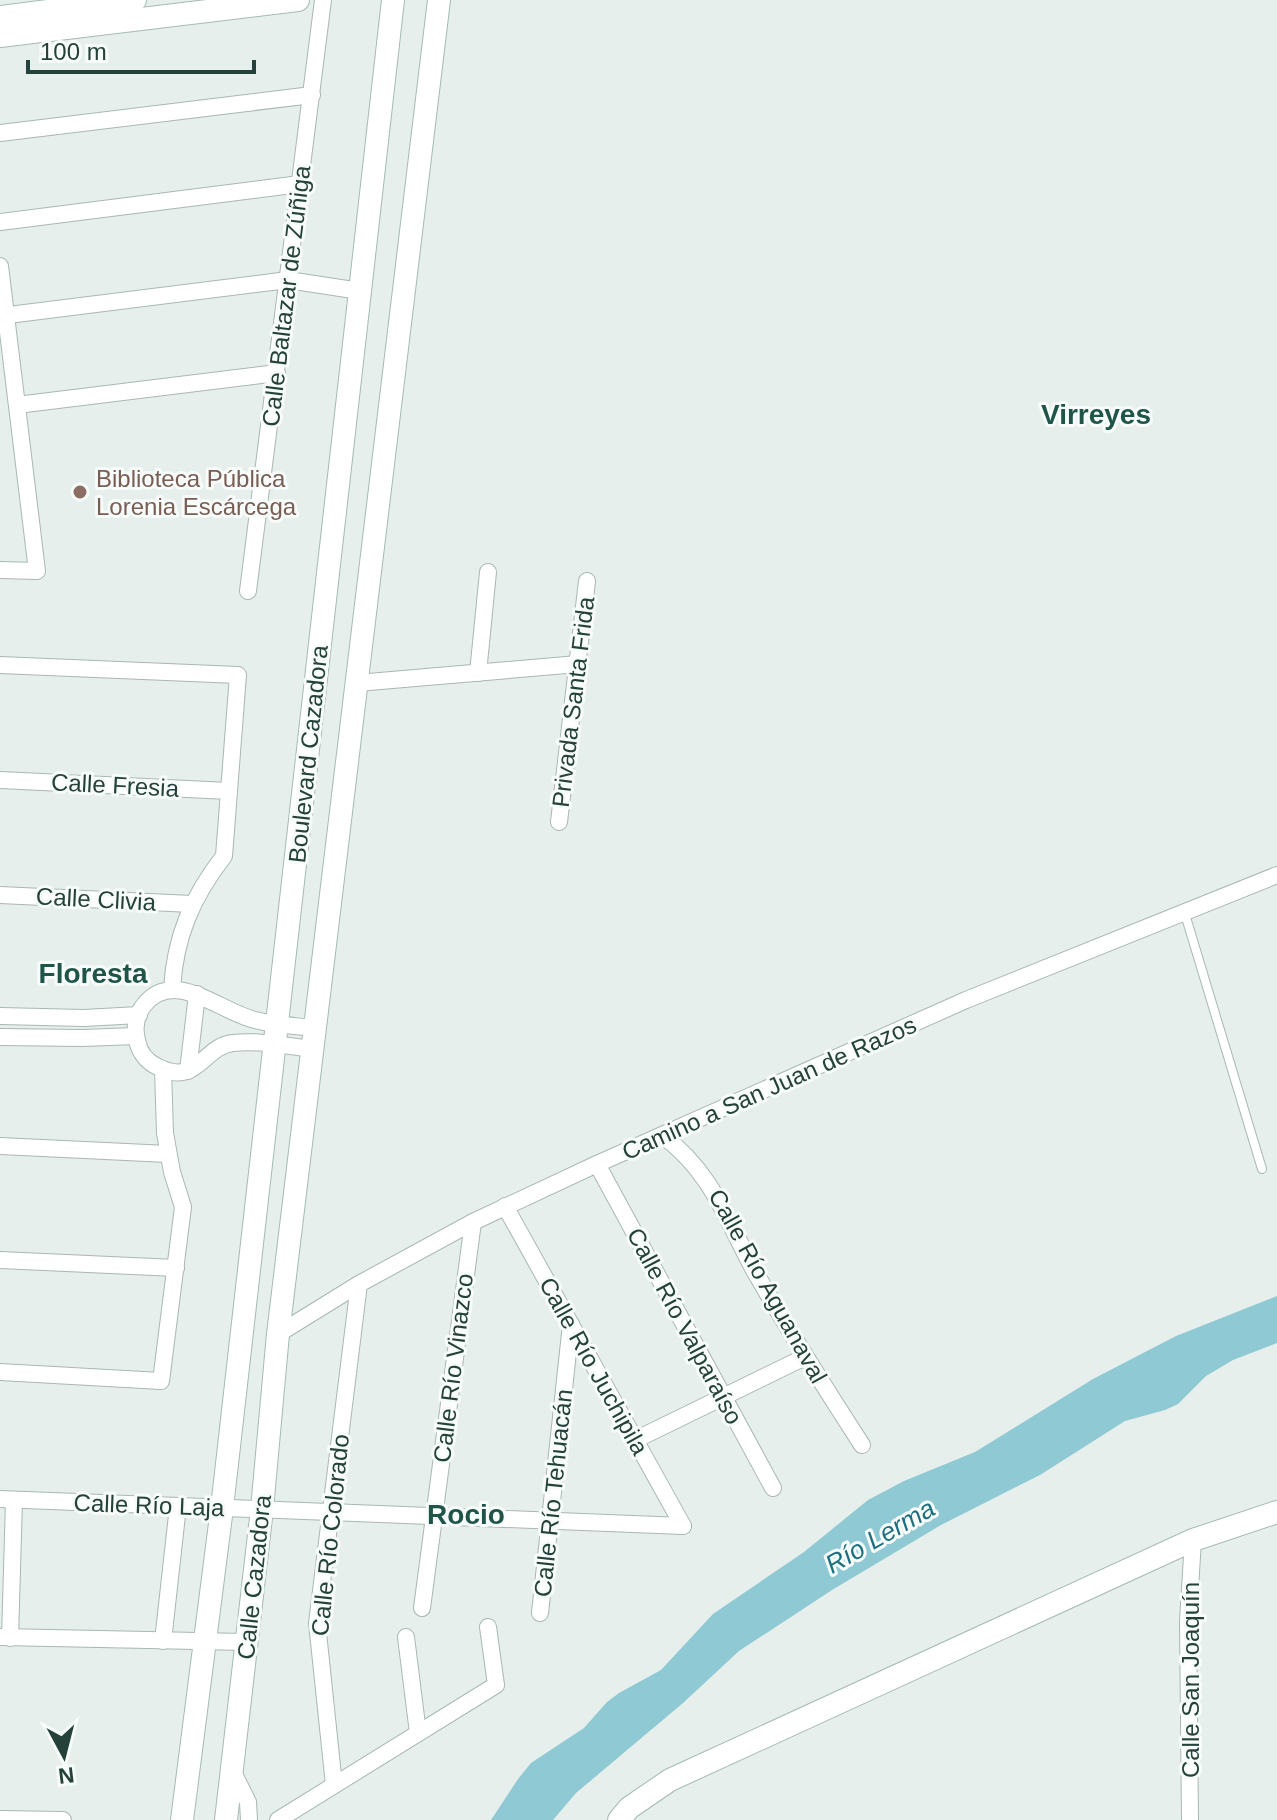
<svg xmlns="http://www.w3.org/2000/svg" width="1277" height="1820" viewBox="0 0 1277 1820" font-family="Arial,sans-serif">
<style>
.water{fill:#8ec9d4}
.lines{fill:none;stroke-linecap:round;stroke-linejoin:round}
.lane-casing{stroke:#a8b8b2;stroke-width:10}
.street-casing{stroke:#a8b8b2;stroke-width:18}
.secondary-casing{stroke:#a4bbb3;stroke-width:24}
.lane{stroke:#fff;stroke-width:8}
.street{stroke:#fff;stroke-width:16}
.secondary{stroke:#fff;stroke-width:22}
.education-dot{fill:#8d6e63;stroke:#f7fbf9;stroke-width:3}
.labels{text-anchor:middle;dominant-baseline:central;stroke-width:6;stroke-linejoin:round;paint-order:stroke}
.street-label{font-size:24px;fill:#24423a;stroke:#f7fbf9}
.education-label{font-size:24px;fill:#785e54;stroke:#f7fbf9;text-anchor:start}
.water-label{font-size:26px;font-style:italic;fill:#1c6f80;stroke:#f7fbf9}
.quarter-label{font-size:28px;font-weight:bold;fill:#1f5548;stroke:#f7fbf9}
</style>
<rect width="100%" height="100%" fill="#e6efeb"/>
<path class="water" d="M1277,1296V1343L1233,1360L1206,1376L1178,1404L1165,1410L1125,1421L1040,1475L941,1525L832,1590L739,1651L683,1703L576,1793L553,1820H491L518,1779L531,1763L584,1728L607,1702L619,1693L661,1670L713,1614L804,1552L868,1500L904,1481L975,1452L1093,1379L1176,1336Z"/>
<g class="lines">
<defs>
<path id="lane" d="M1185,914L1262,1169"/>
<g id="street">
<path d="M0,133L312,95"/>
<path d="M0,222L300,184"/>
<path d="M0,266L37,571L0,570"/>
<path d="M0,316L288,280L360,291"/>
<path d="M17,405L277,373"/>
<path d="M248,591L323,0"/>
<path d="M0,665L238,675L224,856C192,897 175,937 172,989"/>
<path d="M478,673L488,572"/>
<path d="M357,683L578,664"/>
<path d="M0,780L229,791"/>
<path d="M559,822L587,581"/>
<path d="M0,895L192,904"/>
<path d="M0,1016L84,1018L139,1015"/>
<path d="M0,1037L82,1038L136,1036"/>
<path d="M312,1049C287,1046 259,1040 233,1043C203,1046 198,1087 158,1067C147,1062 139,1052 137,1040C134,1028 136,1015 144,1005C174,967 220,1012 255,1020C274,1025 295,1026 315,1028"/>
<path d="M188,1071L197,994"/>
<path d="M663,1136C712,1172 727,1221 755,1272C789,1331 825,1388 862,1445"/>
<path d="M0,1146L168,1154"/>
<path d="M597,1164L773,1488"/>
<path d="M505,1206L683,1526"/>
<path d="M0,1260L176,1268"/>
<path d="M278,1334L359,1284L473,1222L597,1164L966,1000L1277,875"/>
<path d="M0,1372L161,1381L183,1207L172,1172L165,1133L163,1070"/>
<path d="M635,1440L805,1357"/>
<path d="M0,1499L683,1526"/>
<path d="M422,1608L473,1222"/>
<path d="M540,1613L571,1324"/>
<path d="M0,1637L247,1642"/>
<path d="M406,1637L418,1733"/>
<path d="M10,1638L14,1500"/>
<path d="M163,1641L178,1506"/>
<path d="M232,1770L248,1802L249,1820"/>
<path d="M334,1785L317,1623L359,1284"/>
<path d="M0,1819L63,1820"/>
<path d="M278,1820L496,1685L488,1627"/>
<path d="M1190,1820L1188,1621L1193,1540"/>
</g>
<g id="secondary">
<path d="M0,17L135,0"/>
<path d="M0,36L298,0"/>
<path d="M182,1820L222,1508L393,0"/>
<path d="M226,1820L262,1509L278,1334L439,0"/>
<path d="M619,1820L629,1808L670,1780L1193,1540L1277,1512"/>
</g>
</defs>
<use href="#lane" class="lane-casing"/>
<use href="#street" class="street-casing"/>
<use href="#secondary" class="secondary-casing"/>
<use href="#lane" class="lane"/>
<use href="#street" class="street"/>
<use href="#secondary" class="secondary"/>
</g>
<circle class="education-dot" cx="80" cy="492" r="8"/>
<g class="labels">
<g class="street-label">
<text transform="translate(286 296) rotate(-83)">Calle Baltazar de Zúñiga</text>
<text transform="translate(573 702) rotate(-83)">Privada Santa Frida</text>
<text transform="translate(308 754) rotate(-84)">Boulevard Cazadora</text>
<text transform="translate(115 785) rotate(3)">Calle Fresia</text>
<text transform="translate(96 899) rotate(3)">Calle Clivia</text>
<text transform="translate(769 1088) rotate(-24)">Camino a San Juan de Razos</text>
<text transform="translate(768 1286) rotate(61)">Calle Río Aguanaval</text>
<text transform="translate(685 1326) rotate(62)">Calle Río Valparaíso</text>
<text transform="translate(594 1366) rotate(61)">Calle Río Juchipila</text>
<text transform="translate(453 1368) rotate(-83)">Calle Río Vinazco</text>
<text transform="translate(553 1493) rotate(-84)">Calle Río Tehuacán</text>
<text transform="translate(149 1505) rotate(2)">Calle Río Laja</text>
<text transform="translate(330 1535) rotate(-84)">Calle Río Colorado</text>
<text transform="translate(254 1577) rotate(-84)">Calle Cazadora</text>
<text transform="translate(1190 1680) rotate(-90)">Calle San Joaquín</text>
</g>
<g class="education-label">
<text x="96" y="478">Biblioteca Pública<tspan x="96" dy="28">Lorenia Escárcega</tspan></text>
</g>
<g class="water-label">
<text transform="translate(880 1536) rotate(-30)">Río Lerma</text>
</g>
<g class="quarter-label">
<text x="1096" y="414">Virreyes</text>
<text x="93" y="973">Floresta</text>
<text x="466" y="1514">Rocio</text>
</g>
</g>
<g transform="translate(64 1756) rotate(173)" stroke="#f7fbf9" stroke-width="6" paint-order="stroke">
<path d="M0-6L14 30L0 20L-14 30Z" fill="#24423a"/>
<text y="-12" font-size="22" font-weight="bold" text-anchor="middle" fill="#24423a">N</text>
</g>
<path d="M28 60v12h226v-12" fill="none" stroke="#24423a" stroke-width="4"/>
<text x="40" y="60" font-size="24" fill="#24423a" stroke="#f7fbf9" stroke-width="6" paint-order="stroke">100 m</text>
</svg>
